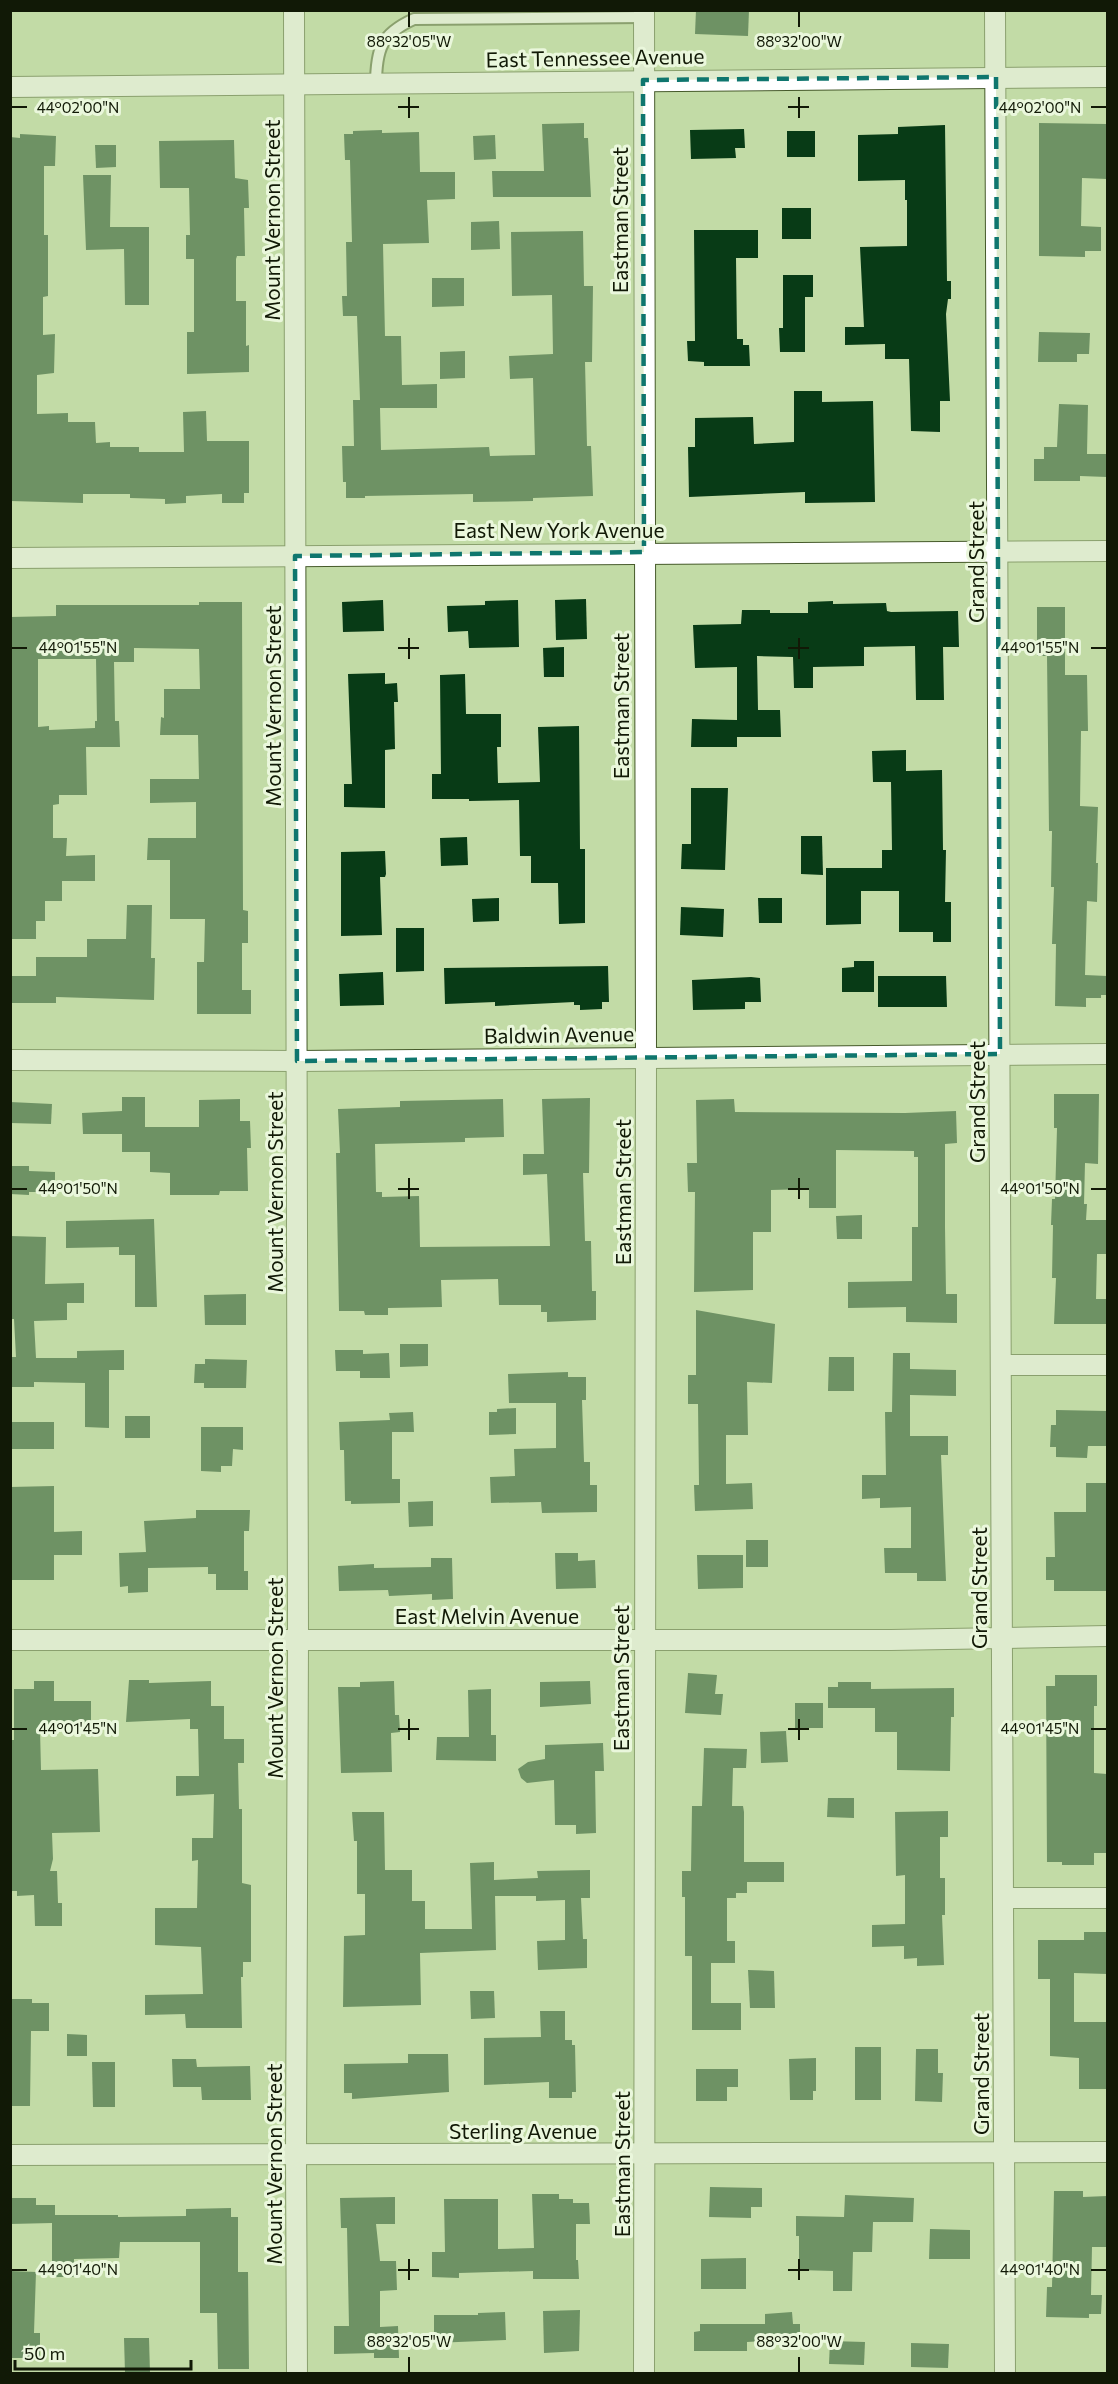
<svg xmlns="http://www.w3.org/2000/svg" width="1118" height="2384" viewBox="0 0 1118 2384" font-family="Commissioner,sans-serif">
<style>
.building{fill:#083b16;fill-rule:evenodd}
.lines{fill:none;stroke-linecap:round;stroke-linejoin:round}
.lane-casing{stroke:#465a2b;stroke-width:14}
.street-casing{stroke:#465a2b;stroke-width:22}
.lane{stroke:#fff;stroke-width:10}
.street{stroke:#fff;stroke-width:20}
.marked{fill:none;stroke:#0f766e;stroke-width:4.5;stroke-dasharray:12 8;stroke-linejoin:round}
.ticks{fill:none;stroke:#111906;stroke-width:2}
.labels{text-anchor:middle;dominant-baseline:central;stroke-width:6;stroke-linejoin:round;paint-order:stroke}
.street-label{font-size:21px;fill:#111906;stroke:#eaf7dc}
.ticks-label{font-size:15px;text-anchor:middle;fill:#111906;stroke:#eaf7dc;stroke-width:6;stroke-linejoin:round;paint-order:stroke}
</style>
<rect width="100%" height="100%" fill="#c2dba6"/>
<g class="building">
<path d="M696,10H749L748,36L695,34Z"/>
<path d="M584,123V138H588L591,197H493L492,171H544L542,124Z"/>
<path d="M1039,123L1107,124V179L1082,178L1081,226L1101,227V251H1085V257L1039,256Z"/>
<path d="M945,125L947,281H951V299H948L946,314L950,401H940V432L911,431L909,359H885V344L845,345V327H864L860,247L907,246V200H905V180L858,181V135L898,134V127Z"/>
<path d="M744,129L745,148H735L736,158L691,159L690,130Z"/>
<path d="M382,130V133L419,132L420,172H455V199L427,200L429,243L383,244L385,336H401L402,385L437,384V408H380L381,450L489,447L490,456L535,455L533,378L510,379L509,356L553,354L552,295L512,296L511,232L583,231L584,286H593L592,362H585L587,446H591L593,496L533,498V501L473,502V494L365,496V498H346V482H343L342,446H354L353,400H360L357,316H343L342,296H347L346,242H352L350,160H345L344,134H353V131Z"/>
<rect x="787" y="131" width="28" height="26"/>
<path d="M20,134L56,136L55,166H44V235H48V296L43,297V335L55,334L54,373L37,375V414L68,413V422H95L96,443L110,442V447H139V452H184L183,412L206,411L207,441H249V493H244V503H222V494L186,496V503L165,504V499L130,498V494H83V503L10,501V137L20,138Z"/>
<path d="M495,135L496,159L474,160L473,136Z"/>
<path d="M234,140L235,178L248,180L249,208H244L245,256H237L236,259V301H246V346L249,345V372L187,374V332H194V259H186V235H190L189,188H160L159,141Z"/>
<path d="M95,145H116V167L96,168Z"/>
<path d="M83,175H111L110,227H149V305H125L124,249L86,250Z"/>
<rect x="782" y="208" width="29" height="31"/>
<path d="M499,221L500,249L471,250V222Z"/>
<path d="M694,230H758V258H736L737,339H743V345H749L750,366H704V362L688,361L687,341H695Z"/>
<path d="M783,275H813V297H805V352H780L779,328H783Z"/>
<path d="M432,278H464V306L432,307Z"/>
<path d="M1039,332L1090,333L1089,354H1077V362H1038Z"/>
<path d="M465,351V378L440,379V352Z"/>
<path d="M794,391H822V402L873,401L875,502L805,503V492L689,497L688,447H695V418L753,417L754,444L794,442Z"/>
<path d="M1059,404L1088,405L1087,454H1107V477L1080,476V481H1034V459H1044V447H1057Z"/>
<path d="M586,599L587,639L556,640L555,600Z"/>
<path d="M383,600L384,631L343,632L342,602Z"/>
<path d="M518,600L519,647L469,648L468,631L448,632L447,606L485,605V601Z"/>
<path d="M833,601V604L886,603L887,611L891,612L958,611L959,647H943L944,700H916L915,646L864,647V666L813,667V688H794L793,657L757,656L758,710H780L781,737H737V747H691L692,719L737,720V667L695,668L693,625L741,624L742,610H770V613H808V602Z"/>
<path d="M199,602H242L243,910L248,911V943H242V990H251V1014H197V962H204L205,919H170V860H147L148,838H196V802L150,803V779H199L198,735H160L161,717L164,718V689H200L199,649L134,648V662H114L115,721H119L120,747H86L87,795H59V804L53,805V838H67L66,856L95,855V881H62V901H45V921H36V939H10V617L56,616V605H199ZM38,659H96L97,721H95V728L49,730V726L38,727Z"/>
<path d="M1037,607H1065V675H1087L1088,731H1081L1080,806L1098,807L1096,863H1098L1097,902L1087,901L1085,975L1107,976V995H1101V998H1086V1007L1055,1006L1056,944H1052L1054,887H1051L1052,831H1049L1047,656H1037Z"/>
<path d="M564,647V677H544L543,648Z"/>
<path d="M385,673V684L397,683L398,702H394L395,749L385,750V808L344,807V784H352L348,674Z"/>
<path d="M465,674L466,714H501V747H497L498,783L540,782L538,727L579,726L580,849H585V923L559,924L558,883H531V856H520L519,800L469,801V799H432V774H441L440,675Z"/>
<path d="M906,750V771L942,770L943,850H946L945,902H951V942H933V932H899V891H861V924L826,925V868H882V850H892L891,782H873L872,751Z"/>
<path d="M691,788H728L725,870L681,869L682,844H691Z"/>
<path d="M801,836H822L823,875L801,874Z"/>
<path d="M467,837L468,865L441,866L440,838Z"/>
<path d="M385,851L386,874L385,877H380L382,935L341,936V852Z"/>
<path d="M499,898V921L473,922L472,899Z"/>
<path d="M758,898H782V923H759Z"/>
<path d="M127,905H152L151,958H155L154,1000L56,997V1003H10V976H36V957H87V939H126Z"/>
<path d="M681,907L724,909L723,937L680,935Z"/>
<path d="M396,928H424V971L396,972Z"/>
<path d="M854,961H874V992H842V968L854,967Z"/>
<path d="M608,966L609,1002H602V1009L580,1010V1005H574V1002L495,1006V1002L445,1004L444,968Z"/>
<path d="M383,972L384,1005L340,1006L339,974Z"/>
<path d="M878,976H946L947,1007H878Z"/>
<path d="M751,977L760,978L761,1002H745V1009L693,1010L692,980Z"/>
<path d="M1054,1094H1099L1098,1164L1085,1163L1084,1204H1087L1086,1220H1107V1254H1097L1096,1299H1107V1324H1054L1056,1278H1052L1053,1225H1051L1052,1199H1055L1057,1128H1054Z"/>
<path d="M122,1097H145V1127H199V1100L240,1099V1121H250L251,1148H247L248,1191H220L219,1195H170V1173L150,1172V1152H122V1134H83L82,1113L122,1111Z"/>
<path d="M590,1098L589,1173H583L585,1241H591L592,1291H596V1320L547,1322V1312H541V1305H499L498,1279L441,1280L442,1307L388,1308V1315H365L364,1311H339L336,1153H340L338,1109L400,1107V1101L503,1099L504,1137L465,1138V1142L375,1144L376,1192H382V1197L419,1196L420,1247L550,1246L547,1174L523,1175V1154H544L542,1099Z"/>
<path d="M734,1099L735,1112L905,1113L956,1111L957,1143L945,1144V1227L946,1294H957V1323L906,1322V1307L848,1308V1282L912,1281V1227H918V1157H914V1151L836,1150V1208H809V1189L771,1190V1232H753V1290L694,1292L695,1192H688L687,1163H697L696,1100Z"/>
<path d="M10,1102L52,1104L51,1124L10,1123Z"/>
<path d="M10,1166H29V1171L55,1172V1192H29V1195L10,1194Z"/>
<path d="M862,1215V1239H837L836,1216Z"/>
<path d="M154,1219L157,1307H135V1255H119V1247L66,1248V1221Z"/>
<path d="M10,1236L46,1237L45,1284L84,1283V1303H67V1320L34,1321L36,1358H77V1351L124,1350V1370H109V1428L85,1427V1383L34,1382V1387H10V1357H16L14,1319H10Z"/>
<path d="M246,1294V1325H205L204,1295Z"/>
<path d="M696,1310L775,1324L772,1383L747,1382L748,1435H726V1484L752,1483L753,1509L695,1511L694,1485H699L698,1404H688V1375H696Z"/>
<path d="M400,1344H428V1366L400,1367Z"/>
<path d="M335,1350H363V1354L389,1353L390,1378H360V1371H336Z"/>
<path d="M893,1353H910V1369L956,1370V1396L910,1395V1436H948V1455H941L946,1581H917V1573H885L884,1548H911V1507L880,1508V1498L862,1499V1475H886L885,1412H892Z"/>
<path d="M829,1357H854V1391H828Z"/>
<path d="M205,1359L247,1360L246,1388H204V1383H194L195,1364H205Z"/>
<path d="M568,1372V1377H586V1400H582L584,1462H590V1485H597V1512L542,1513L541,1502L491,1503L490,1477L515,1476L514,1449L556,1448V1403H509L508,1374Z"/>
<path d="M516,1408V1434L489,1435V1412H497V1409Z"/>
<path d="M1056,1410L1107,1411V1446H1088L1087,1458L1056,1457V1447H1050L1051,1425H1056Z"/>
<path d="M413,1412L414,1432H392V1479H400V1503L351,1504V1501H345L344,1450H340L339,1422L390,1420L389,1413Z"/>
<rect x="125" y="1416" width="25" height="22"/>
<rect x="10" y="1422" width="44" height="27"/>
<path d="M201,1427H243V1450L233,1449L232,1466H221V1472L201,1471Z"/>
<path d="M1086,1483H1107V1591H1054V1580H1046V1557H1055L1054,1512H1086Z"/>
<path d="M54,1486V1532L82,1531V1555H54V1580H11L10,1487Z"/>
<path d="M433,1501V1526L409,1527L408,1502Z"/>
<path d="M196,1510H250L249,1531H244V1571H248V1590H216V1574H208V1567L148,1568V1592L128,1593V1586L120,1587L119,1553L146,1552L144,1521L196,1518Z"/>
<rect x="746" y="1540" width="22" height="27"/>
<path d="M555,1553H578V1561L595,1560L596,1588L556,1589Z"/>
<path d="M697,1555H743V1588L698,1589Z"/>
<path d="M431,1558H452L453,1599L432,1600V1594L389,1596L388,1590L339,1591L338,1566L374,1564V1568L431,1567Z"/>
<path d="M688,1673L717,1675L715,1694H723L721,1715L685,1713Z"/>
<path d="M1055,1675H1097V1706H1094V1773L1107,1774V1853H1094V1865H1062V1862H1047L1046,1686H1055Z"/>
<path d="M129,1680H149V1683L211,1681V1706H224V1739H244V1763H238L239,1809H242V1883L251,1885V1962H243V1977H241L242,2028H186L185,2014L145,2015V1995L203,1994L201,1947L155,1945V1908H197L198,1860L192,1861V1838H213L214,1794L176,1796V1776H199L198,1729H190V1719L126,1722Z"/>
<path d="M34,1681H54V1701H91V1729H40L41,1770L98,1769L100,1832L52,1833L53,1859L50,1871H57L58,1903H62V1926H35L34,1895L17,1896V1891H10V1740H14V1689H34Z"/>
<path d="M394,1681L395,1715H399L400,1732L391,1733L392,1772L341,1773L338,1687H360V1682Z"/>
<path d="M590,1681L591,1704L540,1707V1682Z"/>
<path d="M838,1682H871V1689L954,1688V1717H951L950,1771L897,1770V1732H875V1708H828V1687H838Z"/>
<path d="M491,1689V1735H496V1761L436,1760L437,1737H469L468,1690Z"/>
<rect x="795" y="1703" width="28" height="25"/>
<path d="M786,1731L788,1762L761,1763L760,1732Z"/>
<path d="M603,1743L604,1771H595L596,1833L576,1834V1825H555L554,1780L527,1783L521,1778L518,1769L528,1762L545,1759V1745Z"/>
<path d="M704,1748L747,1749L746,1768H733L732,1806H743L744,1812V1862H784V1882H747V1893H736V1898H727V1941H735V1963H711V2003H741V2030H692V1956H685V1897H682V1871H691L692,1806H702Z"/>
<path d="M828,1798H854V1818L827,1817Z"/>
<path d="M948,1811V1837H940V1878H945V1915H942L944,1965L917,1966V1958L904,1959V1946L872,1947V1925L905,1924V1875L896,1876L895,1812Z"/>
<path d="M352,1812H384L385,1870H412V1901H425V1929H472L470,1863L494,1862V1880L538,1878L537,1871L590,1870V1898H581L583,1939H587V1968L538,1970L537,1941L565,1940V1900L536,1901V1896H495L496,1950L420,1953L421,2005L343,2007L344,1936L365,1935V1894H357V1841H354Z"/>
<path d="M1084,1932H1107V1974L1074,1973V2022H1106V2089H1079V2058L1050,2056V1979H1038V1940H1084Z"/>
<path d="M748,1970L774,1971L775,2008H750Z"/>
<path d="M470,1991H494L495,2018L471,2019Z"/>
<path d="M10,1999H32V2003H49V2031H31L30,2106H10Z"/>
<path d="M540,2011H565V2040H572V2045H575L576,2092H572V2098H549V2082L484,2085V2038L541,2037Z"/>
<path d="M67,2034L87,2035V2056H67Z"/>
<rect x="855" y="2047" width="26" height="53"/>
<path d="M916,2049H938V2073H943L942,2102L915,2101Z"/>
<path d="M408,2054H448L449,2092L352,2099V2093H344V2064L408,2063Z"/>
<path d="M816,2058V2091H813V2100H790L789,2059Z"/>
<path d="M172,2059H196L197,2067L250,2066L251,2100H202L201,2087H173Z"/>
<path d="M92,2062H115V2107H93Z"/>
<path d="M696,2069H738V2087H727V2101H696Z"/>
<path d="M710,2187L762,2188V2207H751V2218L709,2217Z"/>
<path d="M1054,2191H1083V2197L1107,2196V2247H1092L1091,2295H1102L1101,2314H1089V2318L1046,2317L1047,2287H1052Z"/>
<path d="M532,2194H559V2199H573V2203H589L590,2224H576V2260H578L579,2279H533V2271L459,2273V2278L432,2277V2252H445L444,2199H498V2249L534,2248Z"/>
<path d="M845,2195L914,2198L913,2222H873L872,2252H853L852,2291H833V2271L799,2270V2236H796V2216L844,2217Z"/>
<path d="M395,2197V2224H376L380,2261H396L397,2290L380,2291V2327L398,2326L399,2358H374V2353L334,2354V2326H349L347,2228H341L340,2198Z"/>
<path d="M10,2198H36V2205H55V2215H118V2217L186,2216V2209L231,2208V2217H238V2272H248L249,2369H218L217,2313H200V2242H120L119,2258L74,2259V2277H52V2223L10,2224Z"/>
<path d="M930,2229L970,2230V2259H929Z"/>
<path d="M746,2258V2289H701V2259Z"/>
<path d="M10,2271L36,2272L34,2333H40V2358H10Z"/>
<path d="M580,2310L579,2351L544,2353L543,2311Z"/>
<path d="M505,2312L506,2340L434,2343V2315H478V2313Z"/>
<path d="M792,2312L793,2324H800V2339L747,2342V2351H694V2332L700,2331V2324H765V2314Z"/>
<path d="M124,2338H149L150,2373H125Z"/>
<path d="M830,2341L865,2342L864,2365L829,2364Z"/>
<path d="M911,2343L949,2344L948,2368L911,2367Z"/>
</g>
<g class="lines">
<defs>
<path id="lane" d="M376,85C376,49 381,34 414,19L644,17"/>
<g id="street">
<path d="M294,10L298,1639L296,2156L297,2374"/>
<path d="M995,10L1005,2374"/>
<path d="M10,87L1108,77"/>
<path d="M10,558L1108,551"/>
<path d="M10,1060L297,1061L1108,1054"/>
<path d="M1001,1365H1108"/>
<path d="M10,1640H891L1108,1636"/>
<path d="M1004,1898H1108"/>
<path d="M10,2155L1108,2152"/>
<path d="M644,2374L646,1056L644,10"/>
</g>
</defs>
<use href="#lane" class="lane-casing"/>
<use href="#street" class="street-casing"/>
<use href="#lane" class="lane"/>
<use href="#street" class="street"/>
</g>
<path d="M0 0H1118V2384H0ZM996,77L1000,1054L297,1061L295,556L644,552L643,80Z" fill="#c2dba6" fill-opacity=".55" fill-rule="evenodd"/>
<path class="marked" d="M996,77L1000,1054L297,1061L295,556L644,552L643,80Z"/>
<path class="ticks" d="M409,12V27M799,12V27M409,97V118M799,97V118M12,107H27M398,107H419M788,107H809M1091,107H1106M409,638V659M799,638V659M12,648H27M398,648H419M788,648H809M1091,648H1106M409,1178V1199M799,1178V1199M12,1189H27M398,1189H419M788,1189H809M1091,1189H1106M409,1719V1740M799,1719V1740M12,1729H27M398,1729H419M788,1729H809M1091,1729H1106M409,2259V2280M799,2259V2280M12,2270H27M398,2270H419M788,2270H809M1091,2270H1106M409,2357V2372M799,2357V2372"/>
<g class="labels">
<g class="street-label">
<text transform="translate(595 57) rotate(-1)">East Tennessee Avenue</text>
<text transform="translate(271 220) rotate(-90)">Mount Vernon Street</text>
<text transform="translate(619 220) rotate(-90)">Eastman Street</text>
<text x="559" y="529">East New York Avenue</text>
<text transform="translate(975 562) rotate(-90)">Grand Street</text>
<text transform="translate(272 706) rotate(-90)">Mount Vernon Street</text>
<text transform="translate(620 706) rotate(-90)">Eastman Street</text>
<text transform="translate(559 1034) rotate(-1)">Baldwin Avenue</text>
<text transform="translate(976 1102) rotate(-90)">Grand Street</text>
<text transform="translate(274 1192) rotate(-90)">Mount Vernon Street</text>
<text transform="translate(622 1192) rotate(-90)">Eastman Street</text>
<text transform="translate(978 1588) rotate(-90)">Grand Street</text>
<text x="487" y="1615">East Melvin Avenue</text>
<text transform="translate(274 1678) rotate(-90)">Mount Vernon Street</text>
<text transform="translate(620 1678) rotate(-90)">Eastman Street</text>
<text transform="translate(980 2074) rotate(-90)">Grand Street</text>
<text x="523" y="2130">Sterling Avenue</text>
<text transform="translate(273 2164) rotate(-90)">Mount Vernon Street</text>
<text transform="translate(621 2164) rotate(-90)">Eastman Street</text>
</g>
</g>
<g class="ticks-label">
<text x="409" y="47">88°32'05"W</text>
<text x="799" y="47">88°32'00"W</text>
<text x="78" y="113">44°02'00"N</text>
<text x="1040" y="113">44°02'00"N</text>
<text x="78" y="653">44°01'55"N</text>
<text x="1040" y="653">44°01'55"N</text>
<text x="78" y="1194">44°01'50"N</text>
<text x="1040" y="1194">44°01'50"N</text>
<text x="78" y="1734">44°01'45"N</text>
<text x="1040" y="1734">44°01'45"N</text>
<text x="78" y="2275">44°01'40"N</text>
<text x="1040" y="2275">44°01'40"N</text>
<text x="409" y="2347">88°32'05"W</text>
<text x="799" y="2347">88°32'00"W</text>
</g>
<rect width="1118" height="2384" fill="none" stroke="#111906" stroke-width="24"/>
<path d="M15 2360v9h176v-9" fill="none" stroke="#111906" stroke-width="3"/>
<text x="24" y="2360" font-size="18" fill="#111906" stroke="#eaf7dc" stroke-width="4.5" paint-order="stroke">50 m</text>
</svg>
